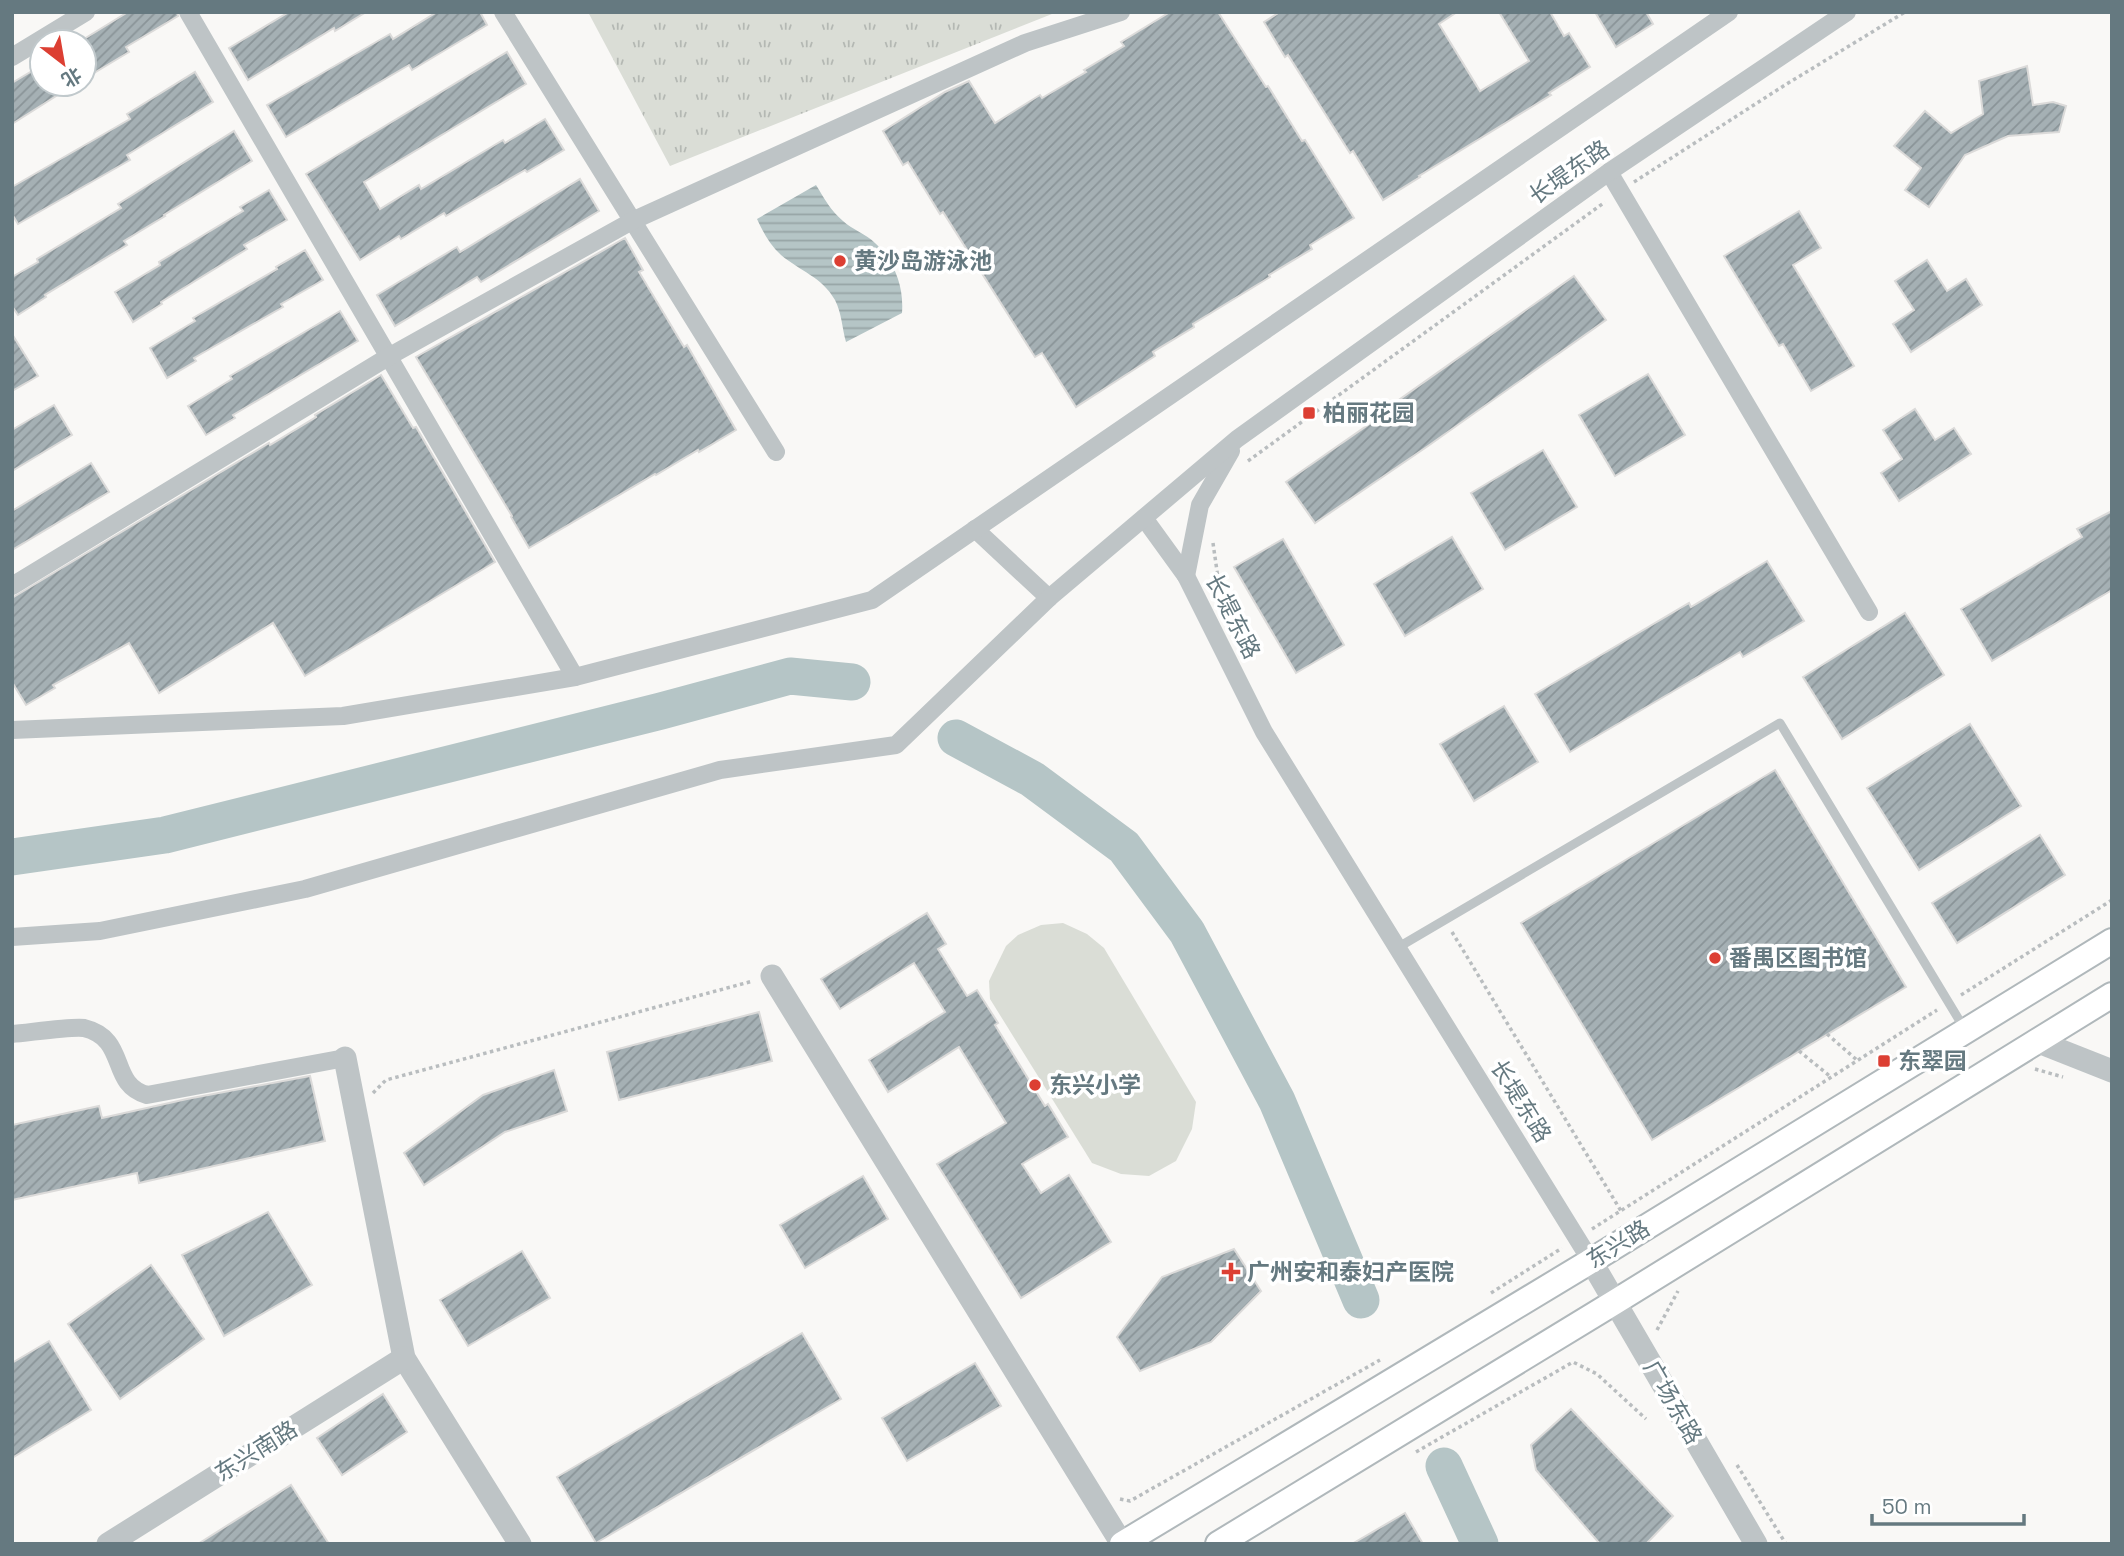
<svg xmlns="http://www.w3.org/2000/svg" width="2124" height="1556" viewBox="0 0 2124 1556" font-family="'Space Grotesk','Noto Sans SC',sans-serif">
<style>
.grass{fill:url(#grass-tufts)}
.park{fill:#daddd6}
.water{fill:url(#water-rules)}
.lines{fill:none;stroke-linecap:round;stroke-linejoin:round}
.river{stroke:#b5c5c6;stroke-width:37}
.building{fill:url(#building-hatch);stroke:#dbdad9;stroke-width:2}
.secondary-casing{stroke:#b0b8bb;stroke-width:28}
.path{stroke:#b9bdbf;stroke-width:3.5;stroke-dasharray:3.5 3.5;stroke-linecap:butt}
.service{stroke:#bec4c6;stroke-width:9}
.minor{stroke:#bec4c6;stroke-width:18}
.tertiary{stroke:#bec4c6;stroke-width:23}
.secondary{stroke:#fff;stroke-width:24}
.poi-dot{fill:#dc3f33;stroke:#fff;stroke-width:2.5}
.labels{text-anchor:middle;dominant-baseline:central;stroke-width:7;stroke-linejoin:round;paint-order:stroke}
.street-label{font-size:23px;fill:#657980;stroke:#fff}
.poi-label{font-size:23px;font-weight:bold;fill:#657980;stroke:#fff;text-anchor:start}
</style>
<defs>
<pattern id="grass-tufts" width="24" height="20" patternUnits="userSpaceOnUse" patternTransform="scale(1.75)"><rect width="24" height="20" fill="#daddd6"/><path d="M3 7l-1-3M5 7V3M7 7l1-3M15 17l-1-3M17 17v-4M19 17l1-3" fill="none" stroke="#b4b8b3"/></pattern>
<pattern id="water-rules" width="6" height="5" patternUnits="userSpaceOnUse" patternTransform="scale(1.75)"><rect width="6" height="5" fill="#b5c5c6"/><path d="M0 2.5h6" fill="none" stroke="#97a5a6"/></pattern>
<pattern id="building-hatch" width="6" height="6" patternUnits="userSpaceOnUse" patternTransform="scale(1.75)"><rect width="6" height="6" fill="#a5b0b4"/><path d="M-1 1l2-2M0 6l6-6M5 7l2-2" fill="none" stroke="#8a9498"/></pattern>
</defs>
<rect width="100%" height="100%" fill="#f9f8f6"/>
<path class="grass" d="M588,12H1057L670,166Z"/>
<path class="park" d="M1063,923L1087,934L1104,948L1196,1102L1192,1129L1176,1161L1149,1176L1121,1174L1092,1163L990,999L989,981L1006,946L1018,935L1041,925Z"/>
<path class="water" d="M816,185C824,198 831,211 843,221C853,230 866,234 875,243C895,262 904,287 902,313L846,342C842,328 842,314 835,300C822,277 800,271 781,255C770,245 763,232 757,219Z"/>
<g class="lines">
<g class="river">
<path d="M956,738L1032,779L1124,847L1187,932L1277,1101L1361,1300"/>
<path d="M12,857L165,835L661,711L790,676L852,682"/>
<path d="M1444,1466L1480,1544"/>
</g>
</g>
<g class="building">
<path d="M128,12H177L178,16L126,47L129,52L84,79V39Z"/>
<path d="M289,12H366L335,31L334,28L248,80L229,48Z"/>
<path d="M437,12H480L487,25L412,70L409,65L286,137L267,105L390,34L393,39Z"/>
<path d="M1170,12H1218L1266,87L1268,86L1302,141L1305,140L1354,218L1310,245L1312,249L1269,275L1270,277L1193,324L1194,327L1153,352L1155,356L1076,407L1042,353L1035,357L943,212L940,214L908,162L903,165L883,131L945,92L969,81L995,123L1040,95L1042,98L1086,72L1084,70L1124,46L1121,42Z"/>
<path d="M1280,12H1457L1439,24L1480,91L1529,61L1499,12H1550L1564,36L1569,33L1590,67L1549,93L1551,95L1419,176L1420,177L1383,200L1353,151L1350,153L1288,55L1285,57L1264,22Z"/>
<path d="M1595,12H1646L1653,24L1616,47Z"/>
<path d="M507,52L526,84L364,182L380,209L419,185L421,189L503,140L505,143L545,119L564,150L527,172L525,170L446,216L444,213L401,239L399,236L360,260L306,174Z"/>
<path d="M42,65V84H75L12,124V83Z"/>
<path d="M2027,66L2033,105L2053,102L2066,106L2059,132L2008,136L1965,155L1929,207L1905,190L1921,168L1894,146L1925,111L1951,133L1983,114L1979,81Z"/>
<path d="M195,72L213,102L127,155L130,160L18,224L12,214V187L130,119L127,114Z"/>
<path d="M234,131L252,161L164,215L165,216L124,241L127,245L45,295L46,297L18,315L12,306V277L38,262L37,259L121,208L118,204Z"/>
<path d="M580,179L599,211L481,282L477,277L395,326L377,295L457,247L460,252Z"/>
<path d="M269,190L287,220L244,245L247,249L161,302L162,304L133,322L115,292L160,265L159,262L243,211L240,207Z"/>
<path d="M1799,211L1821,248L1793,265L1854,366L1811,391L1783,344L1779,346L1724,256Z"/>
<path d="M625,238L643,270L639,272L684,347L687,345L736,430L699,452L698,450L656,475L655,474L529,548L511,517L512,516L416,357Z"/>
<path d="M305,250L323,280L281,304L283,307L194,358L196,361L167,378L150,348L195,321L193,318L277,269L276,267Z"/>
<path d="M1927,260L1947,291L1966,279L1982,305L1911,352L1893,324L1914,310L1895,281Z"/>
<path d="M1574,276L1606,320L1428,446L1315,523L1286,482L1398,404L1396,402Z"/>
<path d="M340,311L358,341L233,415L235,418L206,435L188,406L232,379L230,376Z"/>
<path d="M12,334L38,376L12,391Z"/>
<path d="M1648,374L1685,435L1615,476L1579,415Z"/>
<path d="M381,375L413,428L416,427L495,562L305,676L273,623L159,693L129,643L53,685L55,688L26,705L12,682V598L269,443L270,445L316,417L315,415Z"/>
<path d="M54,405L72,435L12,471V430Z"/>
<path d="M1915,409L1935,440L1954,428L1971,454L1899,501L1881,473L1902,459L1883,430Z"/>
<path d="M1543,450L1577,507L1505,550L1471,493Z"/>
<path d="M91,463L109,492L12,550V511Z"/>
<path d="M2112,511V590L1992,661L1961,609L2082,537L2077,529Z"/>
<path d="M1452,537L1483,589L1405,636L1374,584Z"/>
<path d="M1283,539L1344,645L1296,673L1234,567Z"/>
<path d="M1767,561L1804,621L1743,657L1740,652L1570,752L1535,694L1689,603L1691,607Z"/>
<path d="M1905,613L1944,675L1842,739L1803,677Z"/>
<path d="M1504,706L1538,762L1474,801L1440,744Z"/>
<path d="M1970,724L2021,806L1919,870L1867,788Z"/>
<path d="M1775,770L1906,987L1652,1140L1521,923Z"/>
<path d="M2040,835L2065,875L1957,943L1932,903Z"/>
<path d="M927,913L946,944L938,949L967,996L977,990L998,1023L995,1025L1045,1106L1048,1104L1068,1137L1022,1164L1041,1193L1069,1175L1111,1242L1021,1298L937,1164L1006,1123L959,1047L888,1092L869,1060L945,1012L914,963L840,1009L821,979Z"/>
<path d="M759,1012L772,1061L619,1100L607,1052Z"/>
<path d="M554,1070L567,1111L505,1132L424,1185L404,1153L483,1095Z"/>
<path d="M310,1076L325,1141L139,1183L137,1173L12,1200V1125L99,1106L102,1118L187,1099Z"/>
<path d="M863,1176L888,1219L805,1268L780,1225Z"/>
<path d="M268,1212L312,1285L224,1336L182,1255Z"/>
<path d="M1234,1249L1261,1291L1211,1342L1140,1371L1117,1337L1162,1277Z"/>
<path d="M522,1251L550,1298L468,1346L440,1300Z"/>
<path d="M151,1265L204,1339L120,1399L68,1324Z"/>
<path d="M802,1333L841,1399L596,1543L557,1477Z"/>
<path d="M49,1341L91,1410L12,1458V1363Z"/>
<path d="M975,1363L1001,1406L907,1461L882,1418Z"/>
<path d="M383,1394L407,1432L342,1475L317,1438Z"/>
<path d="M1571,1409L1673,1516L1646,1544H1600L1536,1470L1531,1445Z"/>
<path d="M291,1485L329,1544H198Z"/>
<path d="M1405,1513L1423,1544H1352Z"/>
</g>
<g class="lines">
<defs>
<g id="secondary">
<path d="M1122,1544L1591,1261L2112,941"/>
<path d="M1218,1544L1615,1302L2112,995"/>
</g>
</defs>
<use href="#secondary" class="secondary-casing"/>
<g class="path">
<path d="M1634,182L1785,85L1905,12"/>
<path d="M1248,461L1605,202"/>
<path d="M1213,543L1218,578"/>
<path d="M1452,932L1621,1211"/>
<path d="M1961,995L2112,900"/>
<path d="M1827,1034L1858,1061"/>
<path d="M1799,1051L1831,1077"/>
<path d="M2035,1069L2063,1077"/>
<path d="M373,1093L386,1080L753,981"/>
<path d="M1592,1229L1937,1010"/>
<path d="M1491,1293L1562,1248"/>
<path d="M1657,1330L1678,1291"/>
<path d="M1416,1452L1573,1362L1597,1374L1646,1419"/>
<path d="M1737,1465L1786,1544"/>
<path d="M1120,1499L1130,1501L1380,1360"/>
</g>
<path class="service" d="M1397,948L1780,723L1964,1028"/>
<g class="minor">
<path d="M188,12L575,677"/>
<path d="M503,12L776,452"/>
<path d="M12,57L86,12"/>
<path d="M1609,172L1869,612"/>
<path d="M1144,518L1186,576L1264,732L1591,1261"/>
<path d="M975,529L1049,598"/>
<path d="M1186,576L1200,505L1231,451"/>
<path d="M12,586L388,357L632,221L1025,43L1121,12"/>
<path d="M12,730L343,716L575,677L872,600L1729,12"/>
<path d="M12,937L100,931L305,889L720,770L896,745L1049,598L1237,439L1609,172L1847,12"/>
<path d="M12,1034C27,1033 72,1026 84,1028C129,1039 108,1084 147,1095L345,1058"/>
</g>
<g class="tertiary">
<path d="M772,976L1122,1544"/>
<path d="M2036,1041L2112,1071"/>
<path d="M345,1058L404,1358L520,1544"/>
<path d="M1591,1261L1756,1544"/>
<path d="M108,1544L404,1358"/>
</g>
<use href="#secondary" class="secondary"/>
</g>
<g class="poi-dot">
<circle cx="840" cy="261" r="7"/>
<rect x="1302" y="406" width="14" height="14" rx="3.5"/>
<circle cx="1715" cy="958" r="7"/>
<rect x="1877" y="1054" width="14" height="14" rx="3.5"/>
<circle cx="1035" cy="1085" r="7"/>
<path d="M1227.5 1261.5h7v7h7v7h-7v7h-7v-7h-7v-7h7z"/>
</g>
<g class="labels">
<g class="street-label">
<text transform="translate(1569 172) rotate(-35)">长堤东路</text>
<text transform="translate(1233 616) rotate(63)">长堤东路</text>
<text transform="translate(1521 1101) rotate(58)">长堤东路</text>
<text transform="translate(1618 1244) rotate(-32)">东兴路</text>
<text transform="translate(1673 1402) rotate(60)">广场东路</text>
<text transform="translate(256 1451) rotate(-32)">东兴南路</text>
</g>
<g class="poi-label">
<text x="854" y="261">黄沙岛游泳池</text>
<text x="1323" y="413">柏丽花园</text>
<text x="1729" y="958">番禺区图书馆</text>
<text x="1898" y="1061">东翠园</text>
<text x="1049" y="1085">东兴小学</text>
<text x="1247" y="1272">广州安和泰妇产医院</text>
</g>
</g>
<rect width="2124" height="1556" fill="none" stroke="#657980" stroke-width="28"/>
<g transform="translate(63 63) rotate(149)"><circle r="33" fill="#ffffff" stroke="#c1c9cc" stroke-width="2"/>
<path d="M0-5L12 26L0 18L-12 26Z" fill="#dc3f33"/>
<text y="-10" font-size="19" font-weight="bold" text-anchor="middle" fill="#657980">北</text>
</g>
<path d="M1872 1514v10h152v-10" fill="none" stroke="#657980" stroke-width="3.5"/>
<text x="1882" y="1514" font-size="21" fill="#657980" stroke="#ffffff" stroke-width="5" paint-order="stroke">50 m</text>
</svg>
